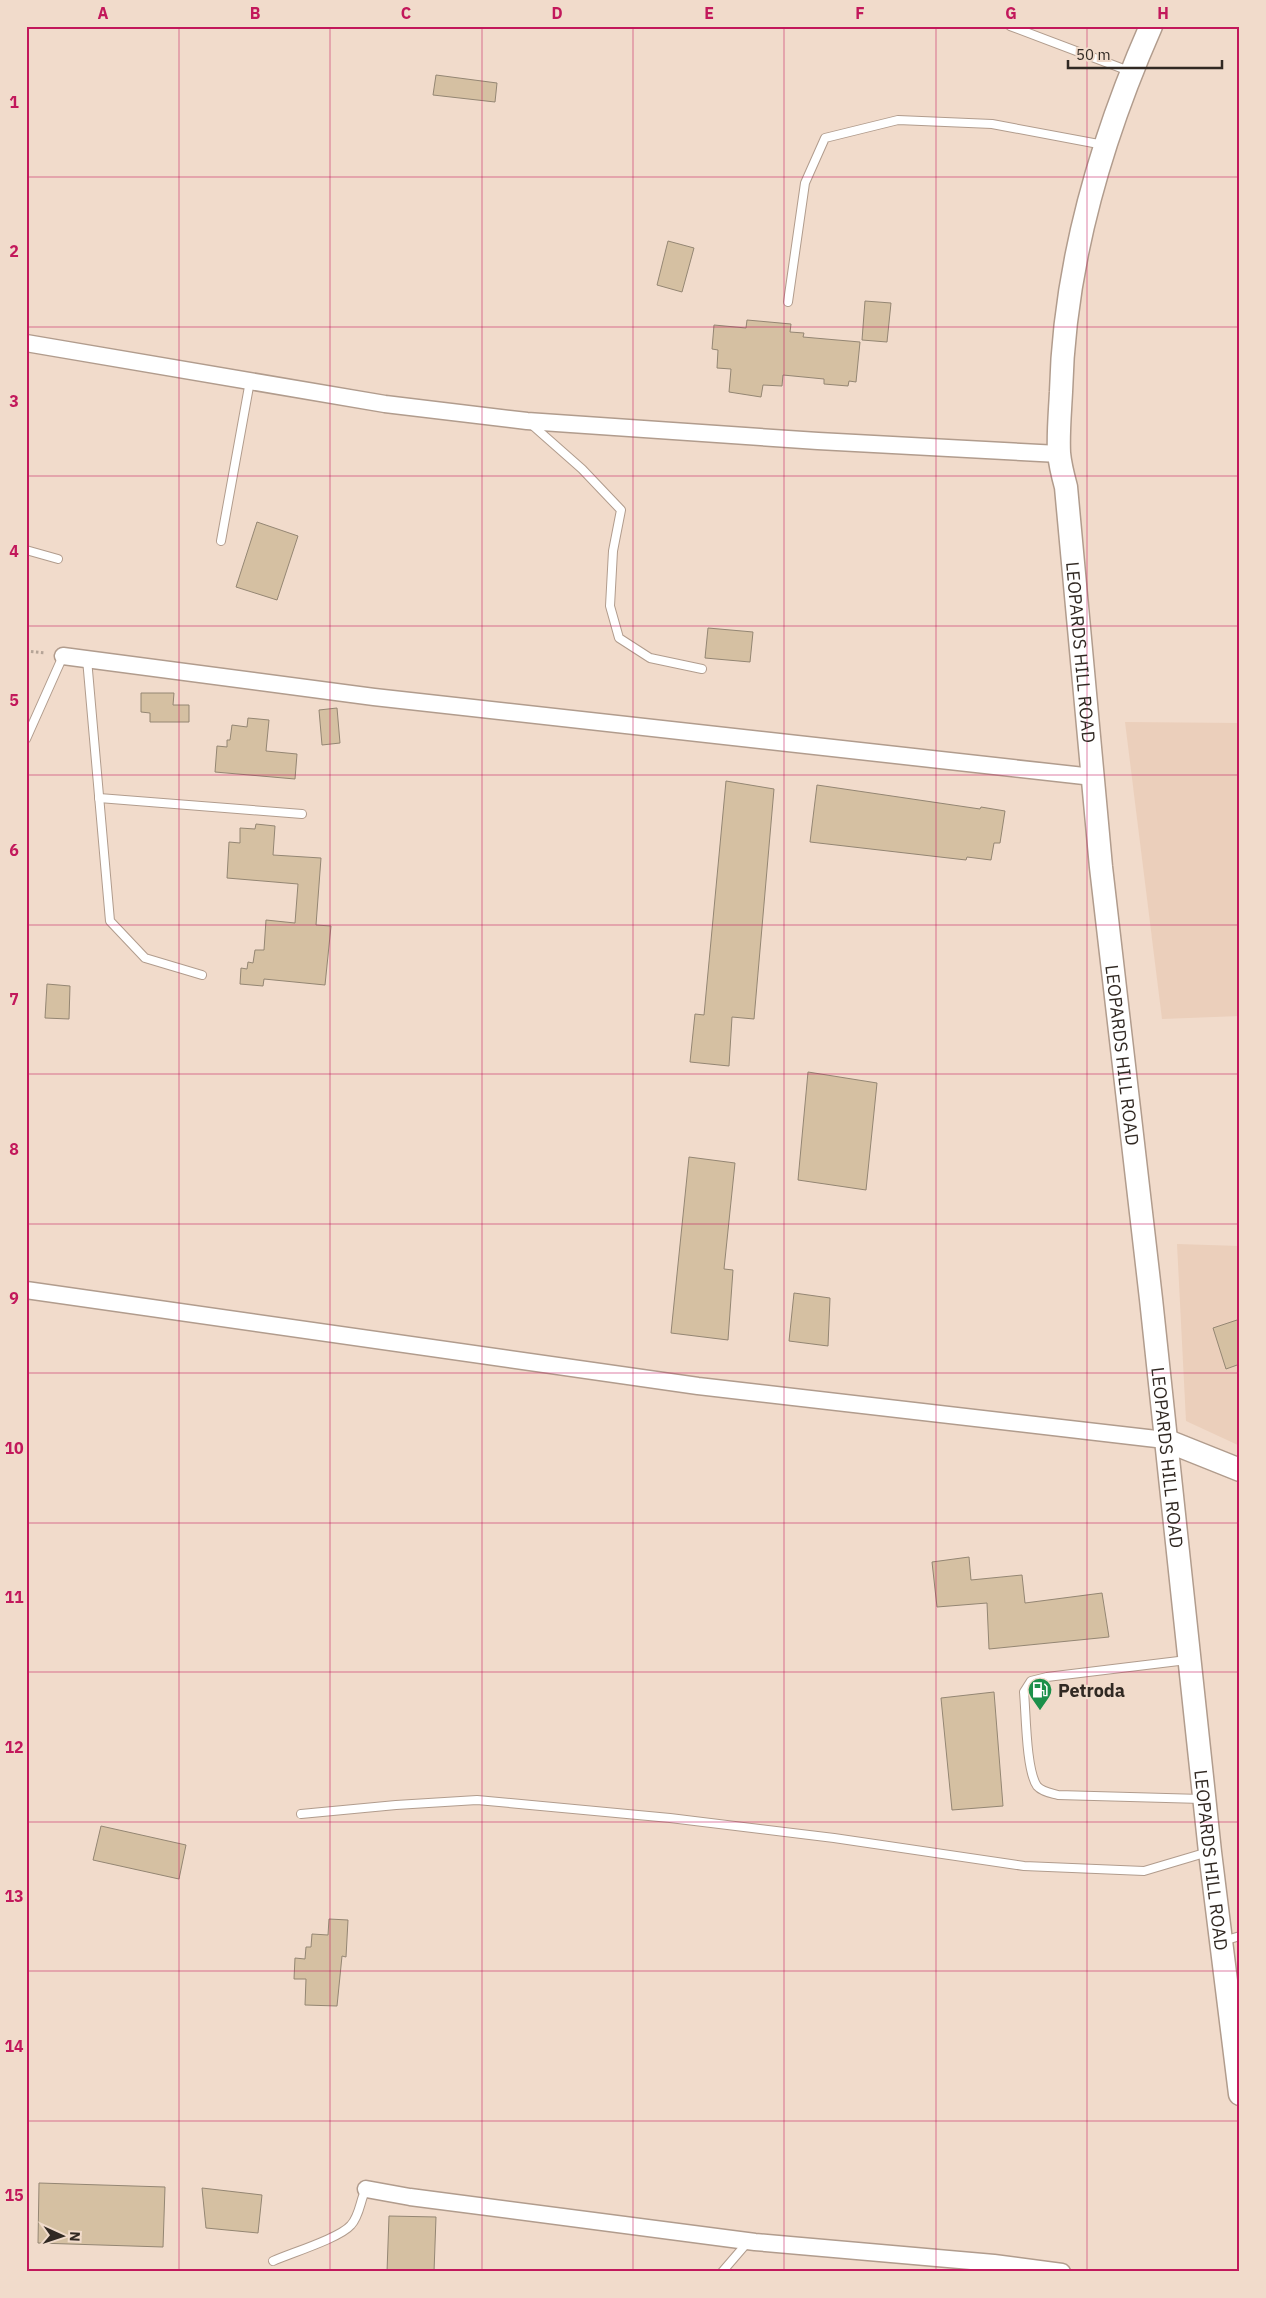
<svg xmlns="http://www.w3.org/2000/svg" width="1266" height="2298" viewBox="0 0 1266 2298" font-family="'IBM Plex Sans',sans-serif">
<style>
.built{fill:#ebcfbb}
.building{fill:#d5c0a2;stroke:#948673}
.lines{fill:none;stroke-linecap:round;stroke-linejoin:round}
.lane-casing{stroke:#b19c8d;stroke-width:10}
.street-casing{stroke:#b19c8d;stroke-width:19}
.secondary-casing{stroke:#b19c8d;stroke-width:25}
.path{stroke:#b5a497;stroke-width:3;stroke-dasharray:2.5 2.5;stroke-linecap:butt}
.lane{stroke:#fff;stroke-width:8}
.street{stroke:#fff;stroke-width:16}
.secondary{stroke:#fff;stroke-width:22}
.grid{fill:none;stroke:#c2185b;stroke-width:1;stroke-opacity:0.55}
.labels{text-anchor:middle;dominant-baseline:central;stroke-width:4.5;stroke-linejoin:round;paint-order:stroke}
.street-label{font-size:18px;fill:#312923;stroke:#f1dbcb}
.poi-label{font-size:18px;font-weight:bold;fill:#312923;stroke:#f1dbcb;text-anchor:start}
.neatline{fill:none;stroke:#c2185b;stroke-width:2}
.grid-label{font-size:16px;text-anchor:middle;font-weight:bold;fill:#c2185b}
</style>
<rect width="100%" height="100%" fill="#f1dbcb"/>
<g class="built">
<path d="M1125,722L1240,723V1016L1162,1019Z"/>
<path d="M1177,1244L1240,1246V1446L1186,1421Z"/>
</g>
<g class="building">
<path d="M436,75L497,83L495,102L433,95Z"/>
<path d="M668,241L694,248L682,292L657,285Z"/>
<path d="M865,301L891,303L887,342L862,340Z"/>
<path d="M747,320L791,324L790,332L804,333L803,337L860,342L856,382L849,381L848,386L824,384V379L783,375L782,386L763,385L761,397L729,392L731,369L717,368L718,350L712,349L714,325L746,328Z"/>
<path d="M257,522L298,536L277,600L236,587Z"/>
<path d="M708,628L753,632L750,662L705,658Z"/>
<path d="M141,693H174L173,705H189V722H150V713L141,712Z"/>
<path d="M337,708L340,743L322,745L319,710Z"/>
<path d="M248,718L269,720L266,751L297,754L295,779L215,772L217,746L227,747V740H230L232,725L247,727Z"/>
<path d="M726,781L774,789L754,1019L732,1017L729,1066L690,1062L695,1014L704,1015Z"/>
<path d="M817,785L980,809L981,807L1005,811L1000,843H994L991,860L967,857L966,860L810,842Z"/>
<path d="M256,824L275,826L273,855L321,858L316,925L331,926L325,985L264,979L263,986L240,984L241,968L247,969L248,962L253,963L255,950H264L266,920L295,923L298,884L227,878L229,842L240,843V828L255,829Z"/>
<path d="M47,984L70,986L69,1019L45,1018Z"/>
<path d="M808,1072L877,1083L866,1190L798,1180Z"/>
<path d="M689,1157L735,1163L724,1269L733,1270L728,1340L671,1333Z"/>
<path d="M794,1293L830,1298L828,1346L789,1341Z"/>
<path d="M1240,1319V1364L1226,1369L1213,1328Z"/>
<path d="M969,1557L971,1580L1022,1575L1025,1603L1102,1593L1109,1637L989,1649L987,1603L937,1607L932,1562Z"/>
<path d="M994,1692L1003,1806L952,1810L941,1698Z"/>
<path d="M101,1826L186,1845L179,1879L93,1860Z"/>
<path d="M329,1919L348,1920L346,1957L342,1956L337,2006L305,2005L306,1979H294L295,1958L305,1959L306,1947H311L312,1934L328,1935Z"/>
<path d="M39,2183L165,2187L163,2247L38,2243Z"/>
<path d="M202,2188L262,2195L258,2233L206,2228Z"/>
<path d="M389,2216L436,2217L434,2272H387Z"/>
</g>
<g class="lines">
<defs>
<g id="lane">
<path d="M1010,26L1129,71"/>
<path d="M788,302L805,183L825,138L898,120L992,124L1104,145"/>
<path d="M531,424L582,469L621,510L613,551L610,606L619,638L650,658L702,669"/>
<path d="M221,541L250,381"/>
<path d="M26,550L58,559"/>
<path d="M87,659L110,921L145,958L202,975"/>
<path d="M26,739L63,656"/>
<path d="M99,798L302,814"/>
<path d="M1187,1660L1047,1677L1031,1681L1024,1692C1026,1713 1026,1770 1037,1786C1042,1792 1051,1793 1058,1795L1202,1799"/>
<path d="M301,1814L396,1805L477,1800L670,1818L834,1838L1024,1866L1144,1871L1208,1852"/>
<path d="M1223,1941L1240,1936"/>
<path d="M273,2261C291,2253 340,2238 351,2225C360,2215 360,2200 366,2189"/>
<path d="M722,2272L747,2243H750"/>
</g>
<g id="street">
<path d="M26,343L385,404L527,421L818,441L1059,454"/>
<path d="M63,656L374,697L1093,777"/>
<path d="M26,1290L698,1386L1165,1440"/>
<path d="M366,2189L410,2197L755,2242L994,2263L1062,2272"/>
</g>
<g id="secondary">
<path id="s1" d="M1151,26C1100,142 1064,265 1061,392C1060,412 1058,433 1059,453C1060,464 1063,476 1066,487L1101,867L1151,1299L1210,1852L1240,2094"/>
<path d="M1165,1440L1240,1470"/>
</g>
</defs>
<use href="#lane" class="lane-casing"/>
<use href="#street" class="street-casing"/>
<use href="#secondary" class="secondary-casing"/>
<path class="path" d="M26,651L45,653"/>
<use href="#lane" class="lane"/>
<use href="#street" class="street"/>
<use href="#secondary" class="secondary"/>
</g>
<path class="grid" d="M179,26V2272M330,26V2272M482,26V2272M633,26V2272M784,26V2272M936,26V2272M1087,26V2272M26,177H1240M26,327H1240M26,476H1240M26,626H1240M26,775H1240M26,925H1240M26,1074H1240M26,1224H1240M26,1373H1240M26,1523H1240M26,1672H1240M26,1822H1240M26,1971H1240M26,2121H1240"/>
<defs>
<symbol id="fuel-pin" viewBox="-11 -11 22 30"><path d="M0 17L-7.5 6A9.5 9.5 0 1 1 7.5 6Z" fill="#1c904a" stroke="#f1dbcb"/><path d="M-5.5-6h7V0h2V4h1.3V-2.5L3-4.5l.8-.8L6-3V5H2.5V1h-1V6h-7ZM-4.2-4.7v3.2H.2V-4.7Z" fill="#fff"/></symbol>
</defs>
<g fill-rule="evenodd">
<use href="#fuel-pin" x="1026" y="1676" width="28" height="38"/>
</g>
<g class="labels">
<g class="street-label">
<text stroke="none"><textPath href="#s1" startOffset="641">LEOPARDS HILL ROAD</textPath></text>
<text stroke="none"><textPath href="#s1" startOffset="1046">LEOPARDS HILL ROAD</textPath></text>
<text stroke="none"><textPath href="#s1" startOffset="1451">LEOPARDS HILL ROAD</textPath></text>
<text stroke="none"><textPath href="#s1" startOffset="1856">LEOPARDS HILL ROAD</textPath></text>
</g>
<g class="poi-label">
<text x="1058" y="1690">Petroda</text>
</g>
</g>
<rect width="1266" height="2298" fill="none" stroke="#f1dbcb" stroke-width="55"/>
<g transform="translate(62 2236) rotate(93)" stroke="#f1dbcb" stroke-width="4" paint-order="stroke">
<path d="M0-4L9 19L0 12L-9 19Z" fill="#312923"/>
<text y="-8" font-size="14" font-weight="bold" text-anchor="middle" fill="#312923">N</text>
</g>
<path d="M1068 60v8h154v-8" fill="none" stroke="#312923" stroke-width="2.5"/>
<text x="1076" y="60" font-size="15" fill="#312923" stroke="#f1dbcb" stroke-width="4" paint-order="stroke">50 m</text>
<rect x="28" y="28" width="1210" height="2242" class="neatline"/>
<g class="grid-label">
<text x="103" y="19">A</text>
<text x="255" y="19">B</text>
<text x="406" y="19">C</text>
<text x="557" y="19">D</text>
<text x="709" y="19">E</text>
<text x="860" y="19">F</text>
<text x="1011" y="19">G</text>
<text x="1163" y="19">H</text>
<text x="14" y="108">1</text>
<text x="14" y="257">2</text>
<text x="14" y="407">3</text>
<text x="14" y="557">4</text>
<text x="14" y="706">5</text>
<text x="14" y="856">6</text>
<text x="14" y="1005">7</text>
<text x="14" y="1155">8</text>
<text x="14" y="1304">9</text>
<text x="14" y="1454">10</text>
<text x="14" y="1603">11</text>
<text x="14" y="1753">12</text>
<text x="14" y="1902">13</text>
<text x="14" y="2052">14</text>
<text x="14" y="2201">15</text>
</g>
</svg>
